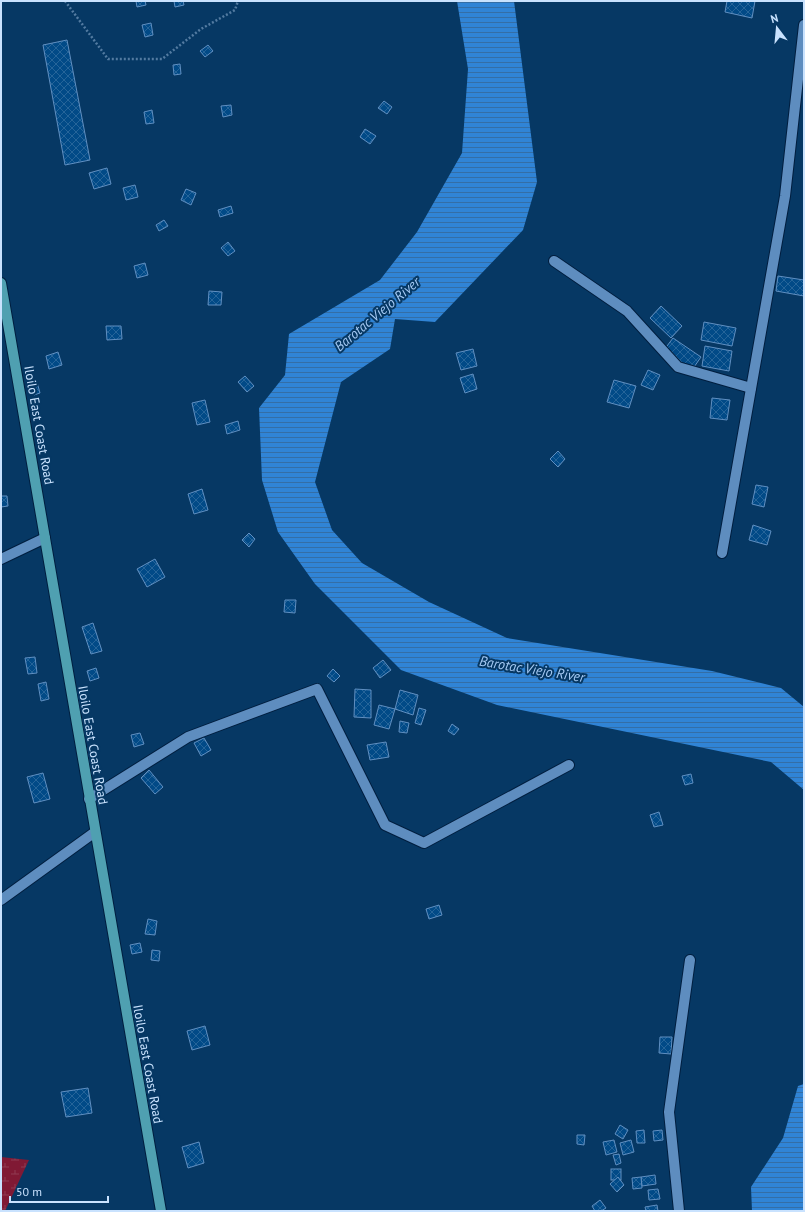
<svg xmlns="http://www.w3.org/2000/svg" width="805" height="1212" viewBox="0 0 805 1212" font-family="'PT Sans',sans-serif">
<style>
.wetland{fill:url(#wetland-marsh)}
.water{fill:url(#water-rules)}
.building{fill:url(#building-cross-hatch);stroke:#608fc1}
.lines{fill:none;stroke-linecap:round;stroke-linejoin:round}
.minor-casing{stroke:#001e3f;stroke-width:12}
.primary-casing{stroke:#001e3f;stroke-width:12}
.path{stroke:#537ba1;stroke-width:2.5;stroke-dasharray:2 2;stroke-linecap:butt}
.minor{stroke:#5e8dbf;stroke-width:10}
.primary{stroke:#4fa0b1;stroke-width:10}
.labels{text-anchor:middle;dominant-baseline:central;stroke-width:4;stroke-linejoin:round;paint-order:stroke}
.street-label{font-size:13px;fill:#c9e2fe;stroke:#063864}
.water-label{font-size:14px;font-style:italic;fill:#a5caf4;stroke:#063864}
</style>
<defs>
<pattern id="wetland-marsh" width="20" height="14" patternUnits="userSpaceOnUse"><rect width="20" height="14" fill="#801934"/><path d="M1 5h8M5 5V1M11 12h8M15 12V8" fill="none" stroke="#913a52"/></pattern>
<pattern id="water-rules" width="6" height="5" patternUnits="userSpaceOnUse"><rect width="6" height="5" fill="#3084d6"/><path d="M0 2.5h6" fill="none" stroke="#346ea6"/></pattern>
<pattern id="building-cross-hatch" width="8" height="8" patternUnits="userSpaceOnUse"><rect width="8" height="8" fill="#014a87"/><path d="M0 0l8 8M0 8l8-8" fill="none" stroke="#256499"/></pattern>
</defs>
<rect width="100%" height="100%" fill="#063864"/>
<path class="wetland" d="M1,1157L29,1160L5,1211H1Z"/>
<g class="water">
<path d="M457,1H514L537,182L523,230L435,322L395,319L390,349L341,382L315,482L332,530L362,563L429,602L507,638L712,671L781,688L804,707V790L771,762L497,705L401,670L315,584L278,532L262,480L259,408L285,375L289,334L380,280L417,232L462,153L468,69Z"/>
<path d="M804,1084V1211H752L751,1187L783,1138L798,1086Z"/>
</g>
<g class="building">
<path d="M136,1H145L146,5L137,7Z"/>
<path d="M174,1H183L184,5L175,7Z"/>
<path d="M727,1H755L752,18L725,12Z"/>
<path d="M151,23L153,35L145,37L142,25Z"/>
<path d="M67,40L90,160L65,165L43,45Z"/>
<path d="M208,45L213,51L205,57L200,51Z"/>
<path d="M180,64L181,74L174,75L173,65Z"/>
<path d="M384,101L392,107L387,114L378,108Z"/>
<path d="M231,105L232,115L223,117L221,106Z"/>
<path d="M152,110L154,123L146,124L144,112Z"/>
<path d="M365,129L376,136L370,144L360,137Z"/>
<path d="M107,168L111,184L94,189L89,173Z"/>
<path d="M135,185L138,197L126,200L123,188Z"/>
<path d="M186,189L196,193L191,205L181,200Z"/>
<path d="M231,206L233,213L220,217L218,210Z"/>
<path d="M164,220L168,226L159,231L156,225Z"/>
<path d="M228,242L235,251L228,256L221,248Z"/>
<path d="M145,263L148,275L137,278L134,266Z"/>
<path d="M778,276L804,280V296L776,291Z"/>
<path d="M209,291L222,292L221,305H208Z"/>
<path d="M661,306L682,326L671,338L650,318Z"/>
<path d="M704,322L736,328L732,346L701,340Z"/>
<path d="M106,326H121L122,339L107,340Z"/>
<path d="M673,338L701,357L692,370L664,350Z"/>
<path d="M705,346L732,351L729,371L702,366Z"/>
<path d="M473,349L477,366L461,370L456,353Z"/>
<path d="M58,352L62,365L49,369L46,356Z"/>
<path d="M648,370L660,375L653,390L641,385Z"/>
<path d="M473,374L477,389L465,393L460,378Z"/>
<path d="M245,376L254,386L247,392L238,382Z"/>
<path d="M614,380L636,386L629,408L607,402Z"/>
<path d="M37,382L40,393L34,395L30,384Z"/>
<path d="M712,398L730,400L727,420L710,418Z"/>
<path d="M205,400L210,422L197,425L192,403Z"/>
<path d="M238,421L240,430L227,434L225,425Z"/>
<path d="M558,451L565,459L558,467L550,459Z"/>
<path d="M756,485L768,487L764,507L752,504Z"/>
<path d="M202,489L208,510L194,514L188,494Z"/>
<path d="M1,496H7L8,506L1,507Z"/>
<path d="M753,525L771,531L767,545L749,540Z"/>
<path d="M249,533L255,539L249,547L242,540Z"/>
<path d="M155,559L165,577L147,587L137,569Z"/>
<path d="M285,600H296L295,613L284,612Z"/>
<path d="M93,623L102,651L91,654L82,627Z"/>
<path d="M35,657L37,673L28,674L25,658Z"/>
<path d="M383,660L391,670L380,678L373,668Z"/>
<path d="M96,668L99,678L90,681L87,671Z"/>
<path d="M333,669L340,676L334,682L327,676Z"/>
<path d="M46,682L49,699L41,701L38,684Z"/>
<path d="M355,689L371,690V718L354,717Z"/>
<path d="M400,690L418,695L413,715L395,709Z"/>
<path d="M379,705L395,709L389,729L374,725Z"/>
<path d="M419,708L426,710L421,725L415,723Z"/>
<path d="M400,721L409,723L407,733L399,732Z"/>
<path d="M452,724L459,729L454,735L448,731Z"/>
<path d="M140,733L144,744L134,747L131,735Z"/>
<path d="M204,738L211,750L201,756L194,743Z"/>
<path d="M386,742L389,757L370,760L367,745Z"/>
<path d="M149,770L163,787L155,794L141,778Z"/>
<path d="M43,773L50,799L34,803L27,777Z"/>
<path d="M691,774L693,783L685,785L682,776Z"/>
<path d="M103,795L106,802L98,805L96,797Z"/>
<path d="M659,812L663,825L654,827L650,815Z"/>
<path d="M439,905L442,915L429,919L426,909Z"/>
<path d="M148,919L157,921L155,935L145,934Z"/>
<path d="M140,943L142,952L132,954L130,945Z"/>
<path d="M152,950L160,951L159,961L151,960Z"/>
<path d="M205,1026L210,1045L192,1050L187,1031Z"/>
<path d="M660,1037H672L671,1054L659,1053Z"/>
<path d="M88,1088L92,1113L66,1117L61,1092Z"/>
<path d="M620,1125L628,1130L623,1139L615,1134Z"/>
<path d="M644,1130L645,1143H637L636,1131Z"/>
<path d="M662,1130L663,1140L654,1141L653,1131Z"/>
<path d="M577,1135H585L584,1145L577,1144Z"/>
<path d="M614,1140L617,1152L606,1155L603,1142Z"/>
<path d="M631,1140L634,1152L623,1155L620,1143Z"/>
<path d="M199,1142L204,1163L188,1168L182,1147Z"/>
<path d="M619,1154L621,1163L616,1165L613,1155Z"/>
<rect x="611" y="1169" width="10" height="11"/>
<path d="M655,1175L656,1184L642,1186L641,1177Z"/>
<path d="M618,1177L624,1185L617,1192L610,1184Z"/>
<path d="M641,1177L642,1188L633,1189L632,1178Z"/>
<path d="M658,1189L660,1199L649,1200L648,1190Z"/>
<path d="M600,1200L606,1208L601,1211H595L592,1206Z"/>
<path d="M657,1205L658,1211H646L645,1207Z"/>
</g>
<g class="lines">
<defs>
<g id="minor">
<path d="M554,261L627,311L678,367L751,388"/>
<path d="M722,553L785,196L804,25"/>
<path d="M1,559L45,538"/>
<path d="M89,799L188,737L317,689L385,825L424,843L569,765"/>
<path d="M1,900L95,832"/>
<path d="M679,1211L669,1112L690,960"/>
</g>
<path id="primary" d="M1,283L161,1211"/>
</defs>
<use href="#minor" class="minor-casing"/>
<use href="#primary" class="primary-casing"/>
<path class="path" d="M65,1L108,59H162L201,29L235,10L238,1"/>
<use href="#minor" class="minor"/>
<use href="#primary" class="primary"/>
</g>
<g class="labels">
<g class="street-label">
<text transform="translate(39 425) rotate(80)">Iloilo East Coast Road</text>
<text transform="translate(93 745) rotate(80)">Iloilo East Coast Road</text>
<text transform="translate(148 1064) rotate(80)">Iloilo East Coast Road</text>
</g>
<g class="water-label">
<text transform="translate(377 314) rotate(-40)">Barotac Viejo River</text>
<text transform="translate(532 669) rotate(9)">Barotac Viejo River</text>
</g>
</g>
<rect width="805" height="1212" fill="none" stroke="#c9e2fe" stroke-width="4"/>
<g transform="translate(777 28) rotate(344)" stroke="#063864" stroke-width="3" paint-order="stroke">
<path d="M0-3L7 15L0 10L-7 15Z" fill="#c9e2fe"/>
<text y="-6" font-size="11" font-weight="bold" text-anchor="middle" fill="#c9e2fe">N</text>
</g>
<path d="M10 1196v6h98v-6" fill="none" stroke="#c9e2fe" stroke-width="2"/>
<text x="16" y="1196" font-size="12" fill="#c9e2fe" stroke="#063864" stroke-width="3" paint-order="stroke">50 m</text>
</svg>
